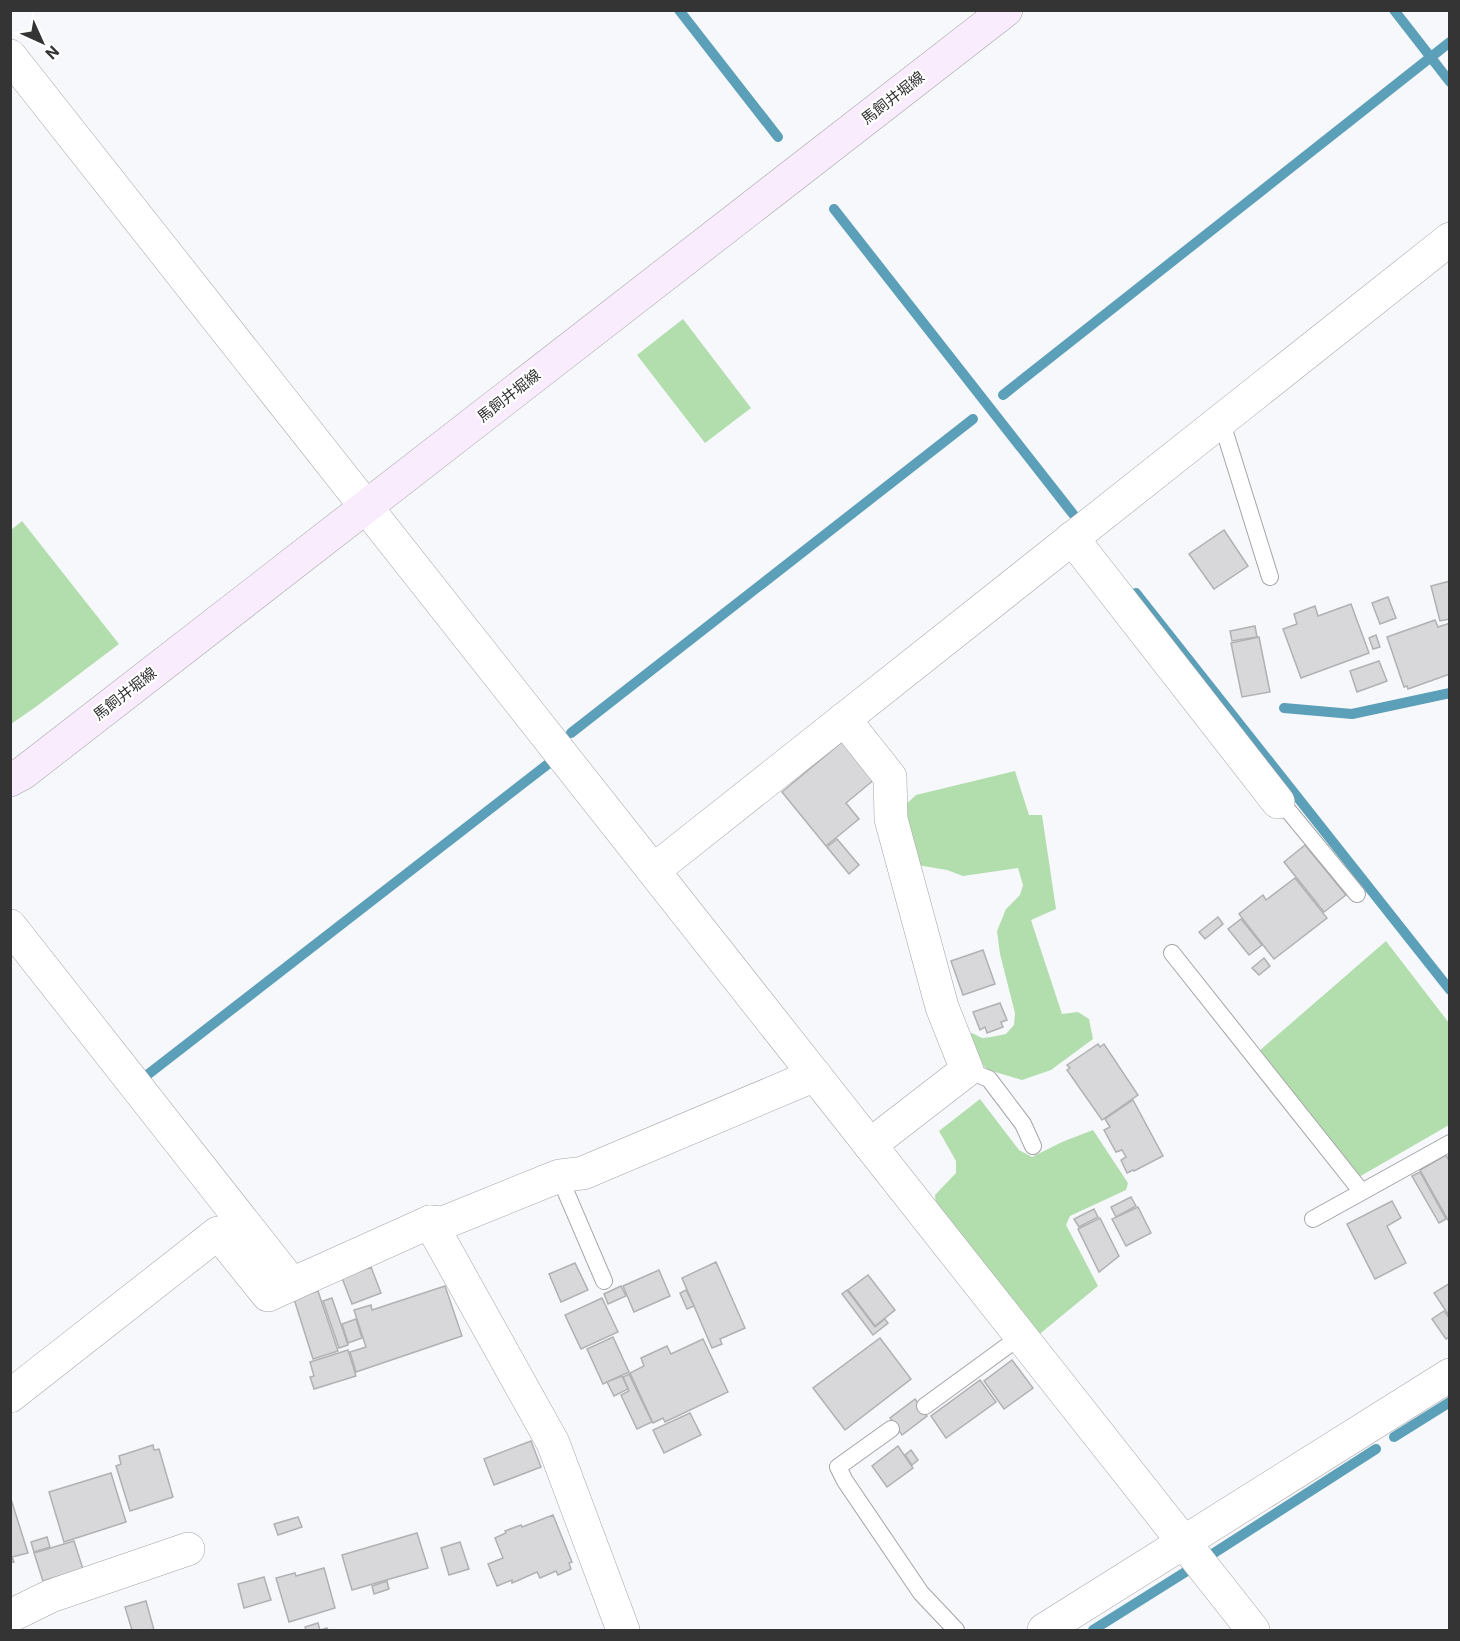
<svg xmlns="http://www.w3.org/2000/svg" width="1460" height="1641" viewBox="0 0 1460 1641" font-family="Roboto,'Noto Sans JP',sans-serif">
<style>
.green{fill:#b2dead}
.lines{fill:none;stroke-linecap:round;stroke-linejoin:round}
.stream{stroke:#5b9fb8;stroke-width:10}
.building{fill:#d8d8db;stroke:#b0b1b3;stroke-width:1.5}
.lane-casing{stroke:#a5a5a8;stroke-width:18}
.street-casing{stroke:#a5a5a8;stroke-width:34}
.secondary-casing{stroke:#a5a5a8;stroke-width:34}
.lane{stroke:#fff;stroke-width:16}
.street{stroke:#fff;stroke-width:33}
.secondary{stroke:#f9ecfc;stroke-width:33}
.labels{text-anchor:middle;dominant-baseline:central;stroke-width:4.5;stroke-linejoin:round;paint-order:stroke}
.street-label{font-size:15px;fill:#343435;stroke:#fff}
</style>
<rect width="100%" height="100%" fill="#f7f8fb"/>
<g class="green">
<path d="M683,319L751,408L705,443L637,355Z"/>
<path d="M22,521L119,644L37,706L11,724V530Z"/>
<path d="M1015,771L1029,815H1042L1056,909L1031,920L1062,1014L1078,1012L1089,1019L1093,1039L1051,1070L1022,1080L988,1070L978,1060L969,1035L972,1033L982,1038L991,1037L1006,1034L1014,1025L1015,1013L1000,954L997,931L1006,909L1020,895L1023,885L1018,868L963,876L947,870L917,865L903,807L916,795Z"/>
<path d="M1386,941L1449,1023V1125L1359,1177L1258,1052Z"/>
<path d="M980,1099L1019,1150L1032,1157L1062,1142L1093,1130L1128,1183L1126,1190L1070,1216L1066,1225L1098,1286L1036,1337L936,1207L935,1195L956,1173V1161L939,1131Z"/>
</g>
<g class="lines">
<g class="stream">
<path d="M679,10L778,137"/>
<path d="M1394,10L1450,82"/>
<path d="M834,209L1073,514"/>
<path d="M1003,395L1450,42"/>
<path d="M1136,593L1450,990"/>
<path d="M1284,708L1352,714L1450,693"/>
<path d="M571,733L973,419"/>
<path d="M142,1079L548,764"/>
<path d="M1394,1437L1450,1402"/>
<path d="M1214,1553L1376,1449"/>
<path d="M1093,1630L1187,1571"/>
</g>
</g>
<g class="building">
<path d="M1224,530L1248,566L1214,589L1189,554Z"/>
<path d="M1450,581V619L1440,621L1431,586Z"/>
<path d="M1388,597L1396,618L1380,624L1372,603Z"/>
<path d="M1351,604L1369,653L1301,678L1283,629L1297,624L1294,614L1315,606L1318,616Z"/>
<path d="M1435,620L1438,627L1450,623V674L1408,689L1407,686L1404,687L1387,637Z"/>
<path d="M1255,626L1257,637L1232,641L1230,631Z"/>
<path d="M1376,635L1380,647L1373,649L1369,638Z"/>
<path d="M1259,637L1270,692L1242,697L1231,643Z"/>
<path d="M1379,661L1387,681L1357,692L1350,671Z"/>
<path d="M843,741L875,779L846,803L859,819L826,846L782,792Z"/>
<path d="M837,839L859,865L849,874L827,847Z"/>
<path d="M1305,845L1346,895L1324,912L1284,862Z"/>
<path d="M1295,878L1327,918L1274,959L1239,914L1263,895L1266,900Z"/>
<path d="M1218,917L1223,924L1205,939L1199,932Z"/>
<path d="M1241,919L1262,945L1249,955L1228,929Z"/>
<path d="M983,950L995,984L963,995L951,961Z"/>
<path d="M1264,958L1270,966L1259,975L1252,968Z"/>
<path d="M1000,1003L1007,1020L1001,1022L1003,1027L987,1033L985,1027L980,1030L973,1012Z"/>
<path d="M1098,1044L1100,1047L1104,1044L1138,1095L1102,1120L1067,1070L1070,1068L1067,1065Z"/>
<path d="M1133,1100L1163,1156L1134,1171L1133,1170L1127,1173L1121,1160L1126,1157L1122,1150L1116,1152L1104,1130L1110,1127L1105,1119Z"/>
<path d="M1446,1155L1450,1162V1219L1448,1220L1420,1170Z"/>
<path d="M1420,1172L1446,1219L1439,1223L1412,1176Z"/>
<path d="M1131,1197L1136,1206L1116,1217L1111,1207Z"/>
<path d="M1392,1201L1401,1218L1387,1226L1406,1263L1375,1279L1347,1224Z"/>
<path d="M1138,1207L1151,1233L1126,1246L1112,1219Z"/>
<path d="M1094,1209L1098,1217L1079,1227L1074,1219Z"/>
<path d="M1100,1218L1119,1256L1099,1272L1078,1229Z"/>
<path d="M716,1262L745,1328L720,1339L722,1344L712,1348L682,1278Z"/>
<path d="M575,1263L588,1290L561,1302L549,1274Z"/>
<path d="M371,1267L381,1293L352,1304L342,1278Z"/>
<path d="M659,1270L670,1296L634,1312L623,1286Z"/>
<path d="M868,1275L895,1310L875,1326L848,1290Z"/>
<path d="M1450,1283V1317L1434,1293Z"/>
<path d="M445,1286L462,1336L356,1372L350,1352L366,1347L354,1310L371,1305L372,1310Z"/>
<path d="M621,1286L626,1296L608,1304L604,1294Z"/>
<path d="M686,1290L694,1306L687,1309L680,1293Z"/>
<path d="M847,1290L875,1327L885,1319L888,1323L873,1335L842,1294Z"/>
<path d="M318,1291L338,1351L313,1359L294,1299Z"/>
<path d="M332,1298L348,1345L339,1348L323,1301Z"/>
<path d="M602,1298L618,1332L581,1349L565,1315Z"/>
<path d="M1444,1311L1450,1319V1337L1446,1339L1432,1319Z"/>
<path d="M356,1319L362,1338L348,1343L342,1324Z"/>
<path d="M613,1337L629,1372L603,1384L587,1349Z"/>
<path d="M880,1338L911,1379L845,1430L813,1388Z"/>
<path d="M703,1339L728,1392L665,1422L663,1418L653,1423L630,1373L644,1366L641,1358L667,1346L671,1354Z"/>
<path d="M348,1350L356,1376L314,1389L310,1377L314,1376L310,1362Z"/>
<path d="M1012,1360L1033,1388L1004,1409L984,1381Z"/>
<path d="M629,1374L652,1422L637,1429L621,1395L629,1391L623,1377Z"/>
<path d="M622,1376L628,1389L614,1396L607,1382Z"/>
<path d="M980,1380L996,1402L946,1438L931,1416Z"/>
<path d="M915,1399L927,1416L902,1435L890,1418Z"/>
<path d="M690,1413L701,1435L664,1453L653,1430Z"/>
<path d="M531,1441L541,1467L494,1485L484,1459Z"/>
<path d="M153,1445L154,1450L159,1449L173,1497L130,1511L116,1466L121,1464L119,1456Z"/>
<path d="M898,1446L913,1468L887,1487L872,1466Z"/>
<path d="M911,1450L918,1460L912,1465L905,1455Z"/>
<path d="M111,1473L126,1522L64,1542L49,1492Z"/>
<path d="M10,1496L28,1553L12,1557L14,1562L10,1563Z"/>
<path d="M553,1515L572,1562L569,1563L571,1569L558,1575L556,1571L540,1578L537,1572L512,1583V1580L497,1586L488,1564L503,1558L495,1538L506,1533L505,1531L521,1525L522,1527Z"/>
<path d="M298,1517L302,1527L278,1535L274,1524Z"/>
<path d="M417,1533L428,1568L352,1590L342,1555Z"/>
<path d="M47,1537L50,1547L34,1552L31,1542Z"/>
<path d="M74,1541L83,1569L43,1581L34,1553Z"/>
<path d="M460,1542L469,1569L449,1575L441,1548Z"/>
<path d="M324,1568L335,1608L289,1622L276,1578L295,1573L296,1576Z"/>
<path d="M264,1577L271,1600L244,1608L238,1584Z"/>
<path d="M387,1581L389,1589L374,1594L372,1586Z"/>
<path d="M146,1601L154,1630H132L125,1607Z"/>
<path d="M318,1623L320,1630L327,1628L328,1630H306L305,1627Z"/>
</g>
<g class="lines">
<defs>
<g id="lane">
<path d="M1221,420L1270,577"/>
<path d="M1278,802L1282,803L1357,894"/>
<path d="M1172,953L1361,1191"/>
<path d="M967,1070L989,1079L1023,1124L1033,1146"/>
<path d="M559,1176L604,1281"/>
<path d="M1313,1219L1450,1143"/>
<path d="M925,1406L1021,1336"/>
<path d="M891,1429L838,1467L845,1481L921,1593L956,1630"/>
</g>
<g id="street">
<path d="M10,56L1253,1630"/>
<path d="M1072,538L1278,802"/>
<path d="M844,719L890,777L891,819L942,1007L967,1070L870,1145"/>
<path d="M654,870L1450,239"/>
<path d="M10,926L292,1284L430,1222L443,1223L559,1176L583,1173L815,1075"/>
<path d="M430,1222L553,1443L623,1630"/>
<path d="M10,1396L218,1233L268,1295L292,1284"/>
<path d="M10,1616L51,1596L188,1549"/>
<path d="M1044,1630L1450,1375"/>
</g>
<path id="secondary" d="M10,780L23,773L1006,10"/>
</defs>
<use href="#lane" class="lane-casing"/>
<use href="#street" class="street-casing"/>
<use href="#secondary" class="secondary-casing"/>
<use href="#lane" class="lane"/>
<use href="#street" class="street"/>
<use href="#secondary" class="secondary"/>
</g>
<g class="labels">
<g class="street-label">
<text transform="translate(893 98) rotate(-38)">馬飼井堀線</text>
<text transform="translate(509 396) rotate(-38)">馬飼井堀線</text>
<text transform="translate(125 694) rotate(-38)">馬飼井堀線</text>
</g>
</g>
<rect width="1460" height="1641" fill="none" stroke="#343435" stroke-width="24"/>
<g transform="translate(42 42) rotate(135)" stroke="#ffffff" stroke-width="4.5" paint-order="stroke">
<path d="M0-4.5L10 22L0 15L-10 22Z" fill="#343435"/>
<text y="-9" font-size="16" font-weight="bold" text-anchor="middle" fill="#343435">N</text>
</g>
</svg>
